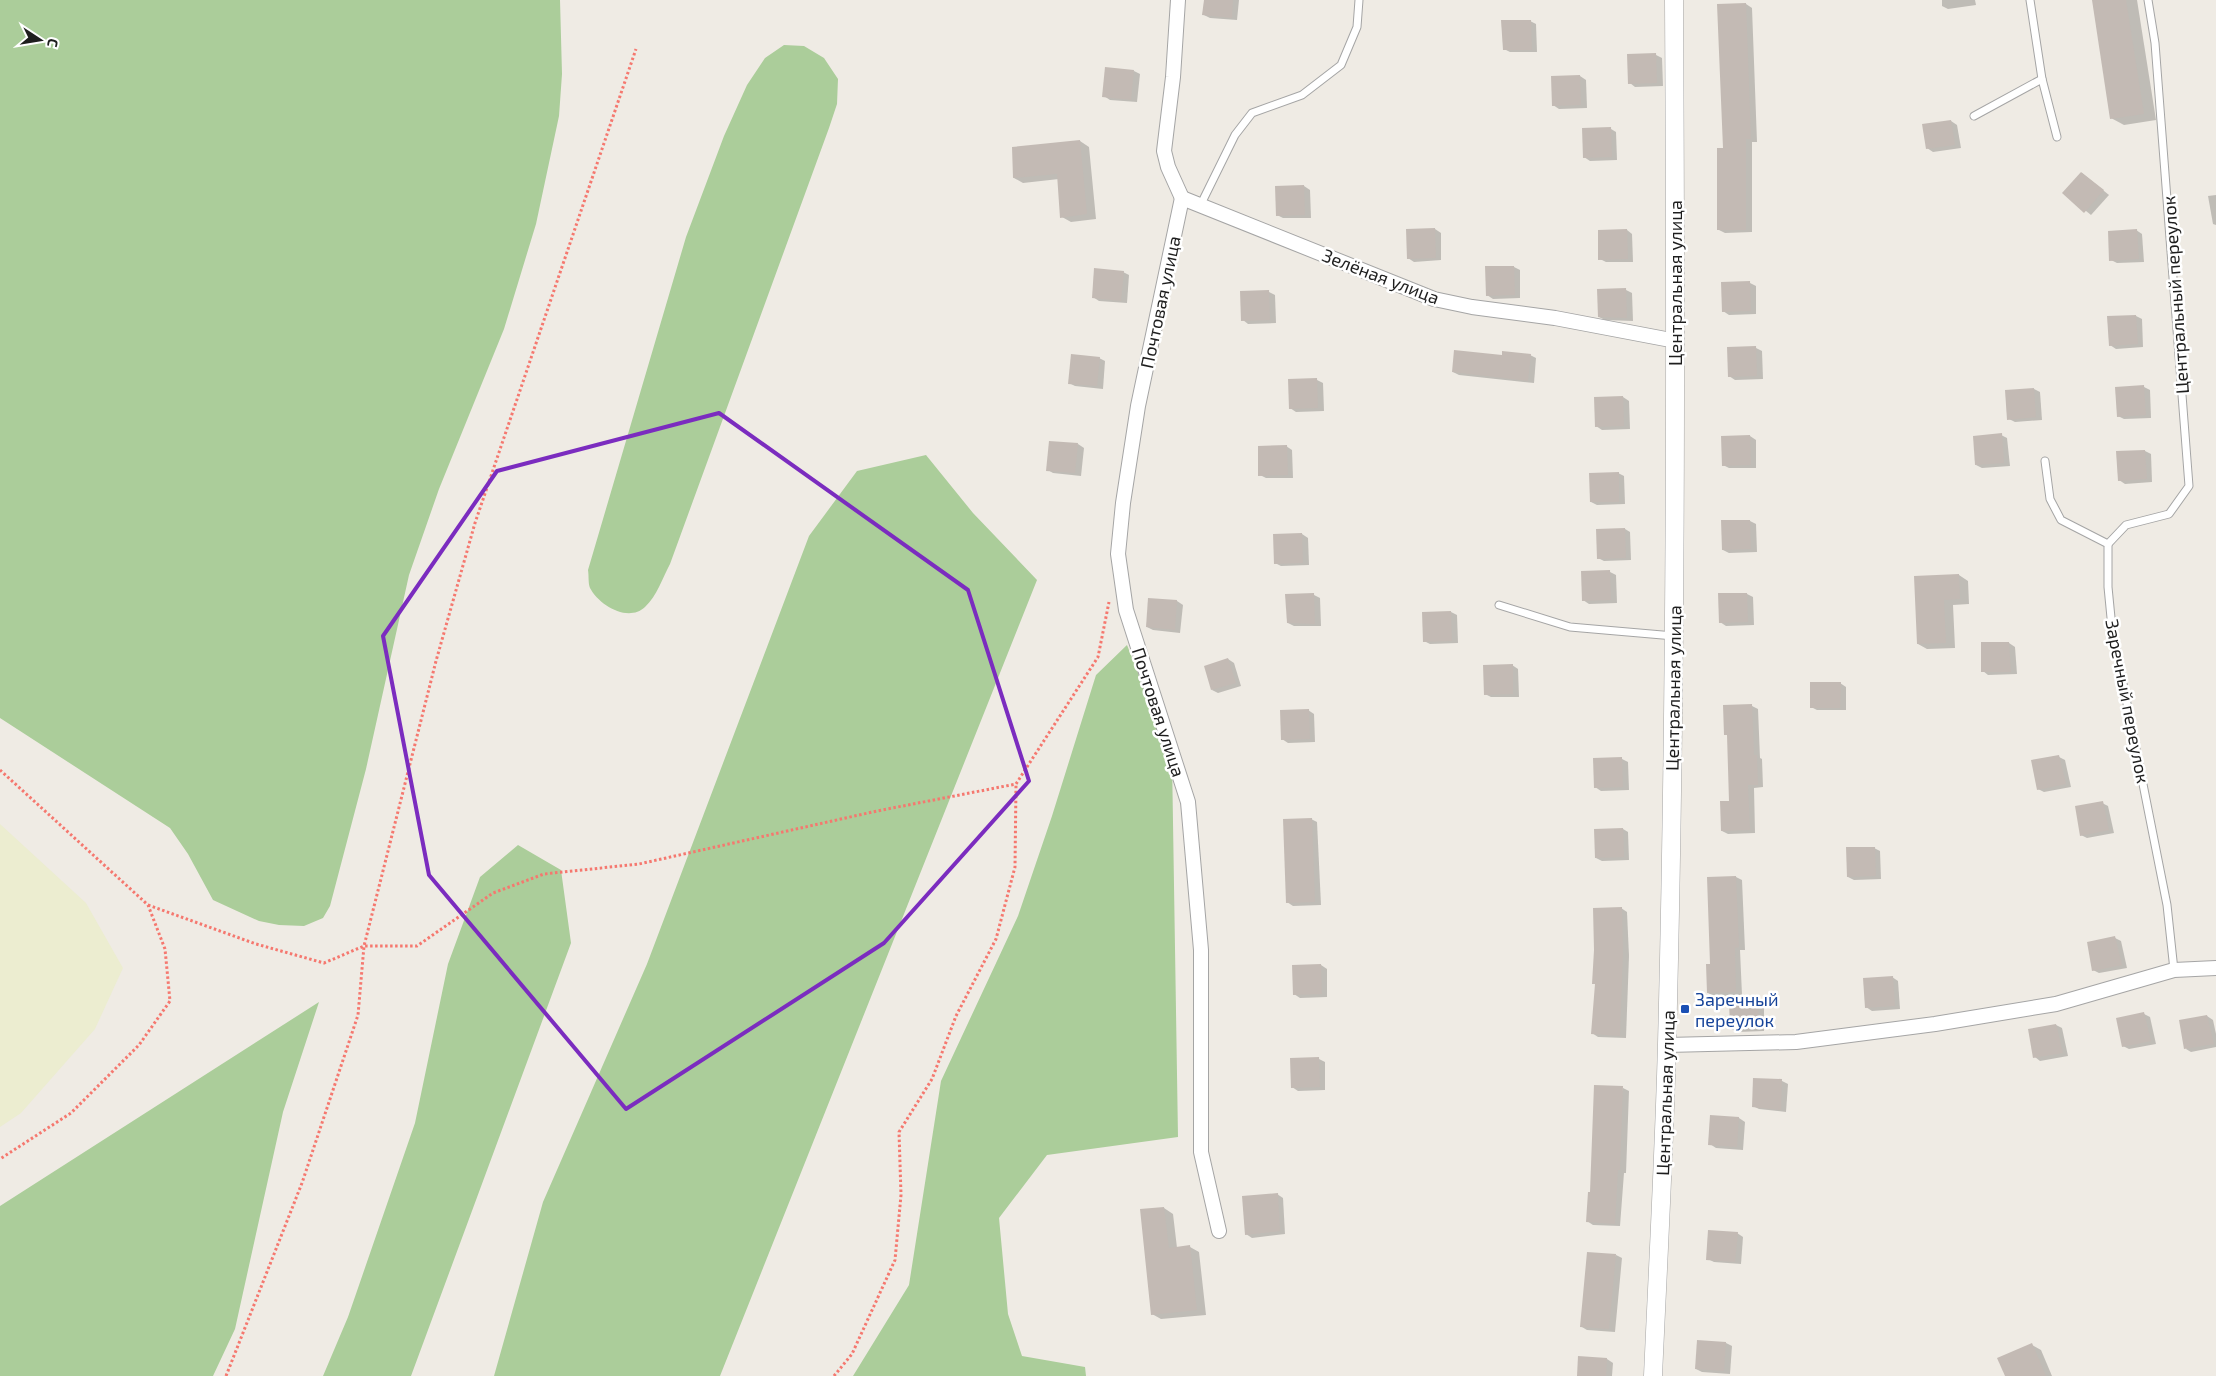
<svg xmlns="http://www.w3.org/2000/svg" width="2216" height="1376" viewBox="0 0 2216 1376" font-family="'Exo 2',sans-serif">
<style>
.farmland{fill:#ecedd0}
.forest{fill:#abcd9a}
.shadow{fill:#0003}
.building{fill:#c3bab4}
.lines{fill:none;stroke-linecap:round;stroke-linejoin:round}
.service-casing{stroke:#a5a5a5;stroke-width:9}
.minor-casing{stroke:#a5a5a5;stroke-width:16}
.tertiary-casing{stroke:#a5a5a5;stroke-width:19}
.path{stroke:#f5786f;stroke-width:3;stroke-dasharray:2.5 2.5;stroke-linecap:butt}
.service{stroke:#fff;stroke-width:7}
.minor{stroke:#fff;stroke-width:14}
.tertiary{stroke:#fff;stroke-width:18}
.marked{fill:none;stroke:#7b2cbf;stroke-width:4;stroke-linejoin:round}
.transit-dot{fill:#1a4fb4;stroke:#fff;stroke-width:2}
.labels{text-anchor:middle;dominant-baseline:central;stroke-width:5;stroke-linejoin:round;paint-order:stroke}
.street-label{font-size:18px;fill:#1e1e1e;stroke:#fff}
.transit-label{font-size:18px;fill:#164399;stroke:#fff;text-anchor:start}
</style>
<rect width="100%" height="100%" fill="#efebe4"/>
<path class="farmland" d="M0,824L86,903L123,968L95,1029L21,1113L0,1127Z"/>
<g class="forest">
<path d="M0,0H560L562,74L559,116L536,224L504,329L439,489L409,575L366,769L330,906L323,918L304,926L279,925L259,921L213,900L188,854L170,828L0,718Z"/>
<path d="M784,45L804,46L824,58L838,79L837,104L829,128L670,564C662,579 657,596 645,607C628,623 599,605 590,588C588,583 589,576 588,570L686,237L724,136L747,85L765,58Z"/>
<path d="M926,455L973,513L1037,580L720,1376H494L543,1202L647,964L809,536L857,471Z"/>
<path d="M1127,645L1172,759L1178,1137L1047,1155L999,1218L1008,1314L1022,1356L1085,1367L1086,1376H853L909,1285L941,1081L1018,916L1052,816L1096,675Z"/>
<path d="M518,845L561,870L571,943L411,1376H323L348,1317L415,1123L448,964L480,877Z"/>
<path d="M319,1002L283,1112L235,1329L213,1376H0V1206Z"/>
</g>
<g class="shadow">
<path d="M1205,0H1239L1237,20L1210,18L1204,15Z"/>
<path d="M1942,0H1975L1976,5L1948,9L1942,6Z"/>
<path d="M2093,0H2137L2156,120L2124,125L2111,118Z"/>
<path d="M1746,4L1752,8L1757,142H1752V232L1725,233L1719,230L1724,150Z"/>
<path d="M1530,21L1536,24L1537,52H1510L1504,49Z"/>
<path d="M1656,55L1662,58L1663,86L1635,87L1630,83Z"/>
<path d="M1134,71L1140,74L1137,102L1110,100L1104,96Z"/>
<path d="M1580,76L1586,80L1587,108L1559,109L1553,105L1552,77Z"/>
<path d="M1951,121L1957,125L1961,148L1933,152L1927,148L1924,125Z"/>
<path d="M1611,129L1616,132L1617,160L1590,161L1584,157Z"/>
<path d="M1080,141L1089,147L1096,219L1071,222L1062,217L1059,179L1023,183L1014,178L1013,148Z"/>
<path d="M2082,173L2109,195L2091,215L2064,193Z"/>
<path d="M1304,186L1310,190L1311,218H1283L1277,215L1276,187Z"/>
<path d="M2216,195V225L2213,224L2208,196Z"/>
<path d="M1435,229L1441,233V260L1414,262L1408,258Z"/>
<path d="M1627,230L1632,234L1633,262H1606L1600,259Z"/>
<path d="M2136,230L2142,234L2144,262L2117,263L2111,260Z"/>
<path d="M1514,267L1520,270V298L1493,299L1487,295Z"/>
<path d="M1123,272L1129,275L1127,303L1099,301L1093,297Z"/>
<path d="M1750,283L1756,286V314L1729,315L1723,311Z"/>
<path d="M1626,290L1632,293L1633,321L1605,320L1599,317Z"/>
<path d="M1269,292L1275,295L1276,323L1248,324L1243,320L1242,293Z"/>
<path d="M2136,316L2142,319L2143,347L2116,349L2110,345Z"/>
<path d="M1756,348L1762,351L1763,379L1735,380L1729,376Z"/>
<path d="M1530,355L1536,358L1534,383L1459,375L1453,372L1503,356Z"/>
<path d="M1099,358L1105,361L1103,389L1075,386L1069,383Z"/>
<path d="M1317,380L1323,383L1324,411L1296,412L1290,408Z"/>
<path d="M2144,387L2150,390L2151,418L2124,419L2118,416Z"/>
<path d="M2034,389L2040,392L2042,420L2015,422L2009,419Z"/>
<path d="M1623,397L1629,401L1630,429L1602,430L1596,426Z"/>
<path d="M2001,435L2007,438L2010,466L1982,468L1976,465Z"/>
<path d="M1750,436L1756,440V468H1729L1723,465Z"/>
<path d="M1078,444L1084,448L1081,476L1053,473L1048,470Z"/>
<path d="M1286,446L1292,450L1293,478H1266L1260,475Z"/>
<path d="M2145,451L2151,454L2152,482L2125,484L2119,480Z"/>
<path d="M1618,473L1624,476L1625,504L1597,505L1591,502Z"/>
<path d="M1750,521L1756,524L1757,552L1729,553L1723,550L1722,522Z"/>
<path d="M1625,529L1630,532L1631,560L1604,561L1598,558Z"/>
<path d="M1302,534L1308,538L1309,565L1281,566L1275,563Z"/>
<path d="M1610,572L1616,575L1617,603L1589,604L1583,600Z"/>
<path d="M1959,575L1968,581L1969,604L1953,605L1955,648L1927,649L1918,644L1915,578Z"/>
<path d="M1747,594L1753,597L1754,625L1726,626L1720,622L1719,595Z"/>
<path d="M1314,595L1320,598L1321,626H1294L1288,623Z"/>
<path d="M1149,599L1177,601L1183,605L1180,633L1153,630L1147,627Z"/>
<path d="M1451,612L1457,615L1458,643L1430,644L1424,641L1423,613Z"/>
<path d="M2009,643L2015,647L2017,674L1988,675L1983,671Z"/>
<path d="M1228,659L1234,663L1241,686L1218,693L1212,690Z"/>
<path d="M1512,665L1518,669L1519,697H1491L1485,694Z"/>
<path d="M1840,683L1846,687V710H1817L1811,707Z"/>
<path d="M1725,706H1752L1758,709L1760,758L1762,759L1763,787L1754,788L1755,833L1728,834L1722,831L1731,802L1728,736L1726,734Z"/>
<path d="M1308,710L1314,714L1315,742L1288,743L1282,739Z"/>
<path d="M2059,757L2065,760L2071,787L2044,792L2038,789Z"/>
<path d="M1622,759L1628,762L1629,790L1601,791L1595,787Z"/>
<path d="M2102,803L2108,806L2114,833L2087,838L2081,835Z"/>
<path d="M1311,819L1317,822L1321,905L1293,906L1287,902Z"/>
<path d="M1623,829L1628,832L1629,860L1602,861L1596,858Z"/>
<path d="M1874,848L1880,851L1881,879L1854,880L1848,877Z"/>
<path d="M1736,877L1742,880L1745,950H1740L1742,995L1714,996L1708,993L1712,965Z"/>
<path d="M1621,908L1627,912L1629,956L1626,1038L1598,1037L1592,1033L1596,984Z"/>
<path d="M2115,938L2121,941L2127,968L2099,973L2093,970Z"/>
<path d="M1321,965L1327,969V997L1300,998L1294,994Z"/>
<path d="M1892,977L1898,981L1900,1009L1872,1011L1866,1007Z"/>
<path d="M1758,1000L1764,1003V1031L1737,1032L1731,1029Z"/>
<path d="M2144,1014L2150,1017L2156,1044L2129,1049L2123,1046Z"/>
<path d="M2207,1016L2213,1020L2216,1034V1047L2191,1052L2186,1049Z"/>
<path d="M2056,1025L2062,1028L2068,1056L2040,1061L2035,1057Z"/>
<path d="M1319,1059L1325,1062V1090L1298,1091L1292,1087Z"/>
<path d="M1754,1079L1782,1081L1788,1084L1786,1112L1759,1109L1753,1106Z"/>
<path d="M1623,1088L1629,1091L1626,1173H1624L1620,1226L1593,1225L1587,1221L1591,1194Z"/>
<path d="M1711,1117L1739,1118L1745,1122L1743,1150L1716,1148L1710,1144Z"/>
<path d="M1277,1194L1283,1198L1285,1234L1252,1238L1246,1234Z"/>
<path d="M1164,1208L1173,1214L1177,1248L1190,1247L1199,1252L1206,1315L1161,1319L1152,1314Z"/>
<path d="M1737,1233L1743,1237L1741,1264L1714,1262L1708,1259Z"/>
<path d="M1616,1255L1622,1258L1615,1332L1587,1330L1582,1327Z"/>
<path d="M1726,1343L1732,1346L1730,1374L1702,1372L1696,1369Z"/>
<path d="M2032,1345L2041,1350L2052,1376H2006Z"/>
<path d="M1607,1359L1613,1363L1612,1376H1578Z"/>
</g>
<g class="building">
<path d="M1204,0H1233L1232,18L1202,15Z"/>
<path d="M2092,0H2126L2144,114L2110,119Z"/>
<path d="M1746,3L1751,139H1746V230H1717V148H1723L1717,4Z"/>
<path d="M1501,20H1531L1532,50H1503Z"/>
<path d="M1656,53L1657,83L1628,84L1627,54Z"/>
<path d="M1105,67L1134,70L1131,100L1102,97Z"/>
<path d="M1580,75L1581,105L1552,106L1551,76Z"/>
<path d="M1951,120L1955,145L1926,149L1922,124Z"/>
<path d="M1611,127L1612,157L1583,158L1582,128Z"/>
<path d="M1080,140L1087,214L1060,218L1057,174L1013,178L1012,147Z"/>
<path d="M2081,172L2104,190L2084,213L2062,193Z"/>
<path d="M1304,185L1305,215L1276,216L1275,186Z"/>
<path d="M1435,228L1436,258L1407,259L1406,229Z"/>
<path d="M1627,229L1628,259L1598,260V230Z"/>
<path d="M2137,229L2139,259L2109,261L2108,231Z"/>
<path d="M1485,266H1514L1515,295L1486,296Z"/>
<path d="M1094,268L1124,271L1121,301L1092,298Z"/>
<path d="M1750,281L1751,311L1722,312L1721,282Z"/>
<path d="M1626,288L1627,318L1598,317L1597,289Z"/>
<path d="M1269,290L1270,320L1241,321L1240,291Z"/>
<path d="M2136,315L2138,344L2109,346L2107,316Z"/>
<path d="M1756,346L1757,376L1728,377L1727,347Z"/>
<path d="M1454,350L1502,355V351L1531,354L1528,381L1452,372Z"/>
<path d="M1071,354L1100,357L1097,386L1068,384Z"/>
<path d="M1317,378L1318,408L1289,409L1288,379Z"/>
<path d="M2144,385L2146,415L2117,417L2115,387Z"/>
<path d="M2034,388L2036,417L2007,420L2005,390Z"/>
<path d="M1623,396L1624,426L1595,427L1594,397Z"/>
<path d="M2002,433L2004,463L1975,465L1973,436Z"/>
<path d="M1750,435L1751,465L1722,466L1721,436Z"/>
<path d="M1049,441L1078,443L1075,473L1046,471Z"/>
<path d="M1287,445L1288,475L1258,476V446Z"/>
<path d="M2145,450L2147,479L2118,481L2116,451Z"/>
<path d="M1619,472V502H1590L1589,473Z"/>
<path d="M1721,520H1750L1751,549L1722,550Z"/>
<path d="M1625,528L1626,558L1597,559L1596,529Z"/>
<path d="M1302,533L1303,563L1274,564L1273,534Z"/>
<path d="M1610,570L1611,600L1582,601L1581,571Z"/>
<path d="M1959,574L1960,599L1944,600L1946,643L1917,644L1914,576Z"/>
<path d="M1314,593L1315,624L1287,623L1285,594Z"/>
<path d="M1718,593H1747L1748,622L1719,623Z"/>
<path d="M1148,598L1177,600L1175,630L1146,627Z"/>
<path d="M1451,611L1452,641L1423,642L1422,612Z"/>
<path d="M1981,642H2009L2011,672H1981Z"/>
<path d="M1228,658L1236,683L1211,690L1204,666Z"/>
<path d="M1513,664V694L1484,695L1483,665Z"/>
<path d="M1810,682H1841L1840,708H1810Z"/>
<path d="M1752,704L1754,755H1757L1758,785H1748L1750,830L1721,831L1720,801H1729L1727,735H1724L1723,705Z"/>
<path d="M1309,709L1310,739L1281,740L1280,710Z"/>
<path d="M2059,755L2066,784L2037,790L2031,760Z"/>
<path d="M1622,757L1623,787L1594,788L1593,758Z"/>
<path d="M2103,801L2109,830L2080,836L2075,806Z"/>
<path d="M1312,818L1315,902L1286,903L1283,819Z"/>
<path d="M1623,828L1624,857L1595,858L1594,829Z"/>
<path d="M1846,847H1875L1876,876L1847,877Z"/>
<path d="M1736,876L1739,947L1735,948L1736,992L1707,993L1706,964H1710L1707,877Z"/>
<path d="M1622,907L1623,952L1620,1036L1591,1034L1595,984H1592L1594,950L1593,908Z"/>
<path d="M2115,936L2122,965L2092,971L2087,942Z"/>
<path d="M1321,964L1322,994L1293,995L1292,965Z"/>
<path d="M1893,976L1895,1006L1865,1008L1863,978Z"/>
<path d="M1758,999L1759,1029H1730L1729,1000Z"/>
<path d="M2144,1012L2151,1041L2122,1047L2116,1018Z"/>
<path d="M2207,1015L2214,1044L2184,1049L2179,1020Z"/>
<path d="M2056,1024L2063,1053L2033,1058L2028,1029Z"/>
<path d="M1319,1057L1320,1087L1291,1088L1290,1058Z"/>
<path d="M1753,1078L1782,1079L1781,1110L1752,1107Z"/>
<path d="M1594,1085L1623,1086L1620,1170H1618L1615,1224L1586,1222L1588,1192H1590Z"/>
<path d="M1710,1115L1739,1117L1737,1147L1708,1145Z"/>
<path d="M1278,1193L1280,1231L1245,1235L1242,1196Z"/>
<path d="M1164,1207L1169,1248L1190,1245L1197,1310L1151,1315L1140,1209Z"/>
<path d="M1708,1230L1738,1232L1735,1262L1706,1260Z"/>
<path d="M1587,1252L1616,1254L1609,1329L1580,1327Z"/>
<path d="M1697,1340L1726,1342L1724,1371L1695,1369Z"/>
<path d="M2032,1343L2046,1376H2005L1997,1358Z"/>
<path d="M1578,1356L1607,1358L1606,1376H1577Z"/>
</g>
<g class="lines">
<defs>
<g id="service">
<path d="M2042,79L2057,137"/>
<path d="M1974,116L2042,79L2030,0"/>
<path d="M1201,204L1235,135L1252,113L1302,95L1341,65L1357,27L1359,0"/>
<path d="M2045,461L2050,499L2061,520L2108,544V587L2112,628L2167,905L2174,970"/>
<path d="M2108,544L2126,525L2169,514L2189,486L2155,43L2148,0"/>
<path d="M1499,605L1570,627L1674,636"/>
</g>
<g id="minor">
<path d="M1178,0L1173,77L1164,151L1168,167L1182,198"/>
<path d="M1182,198L1138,406L1123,503L1118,554L1126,610L1188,802L1201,950V1152L1219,1231"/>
<path d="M1182,198L1434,299L1472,307L1555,318L1676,341"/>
<path d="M1667,1045L1796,1042L1935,1024L2056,1004L2174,970L2216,968"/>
</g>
<path id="tertiary" d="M1653,1376C1658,1265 1664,1155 1667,1044C1676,696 1676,348 1674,0"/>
</defs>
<use href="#service" class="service-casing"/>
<use href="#minor" class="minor-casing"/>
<use href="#tertiary" class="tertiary-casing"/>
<g class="path">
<path d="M0,770L148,905L165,949L170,1001L139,1045L71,1113L0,1159"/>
<path d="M148,905L256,944L324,963L364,946H417L493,893L544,874L639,864L877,811L1016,784L1098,657L1109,602"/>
<path d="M226,1376L302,1183L358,1015L364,946L436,661L475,523L636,49"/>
<path d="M834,1376L852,1354L895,1260L901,1195L899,1132L932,1079L956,1016L996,939L1015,867L1016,784"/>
</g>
<use href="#service" class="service"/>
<use href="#minor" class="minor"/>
<use href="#tertiary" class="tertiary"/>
</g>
<path class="marked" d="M719,413L968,590L1029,781L884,943L626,1109L429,875L383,636L497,471Z"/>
<rect class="transit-dot" x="1680" y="1004" width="10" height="10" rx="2.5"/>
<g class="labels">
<g class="street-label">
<text transform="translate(1381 276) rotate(21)">Зелёная улица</text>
<text transform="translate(1675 283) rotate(-90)">Центральная улица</text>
<text transform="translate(2175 295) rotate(-94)">Центральный переулок</text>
<text transform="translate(1160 302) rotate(-78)">Почтовая улица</text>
<text transform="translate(1673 688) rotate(-89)">Центральная улица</text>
<text transform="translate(2128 701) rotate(79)">Заречный переулок</text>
<text transform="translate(1159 712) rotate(72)">Почтовая улица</text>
<text transform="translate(1665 1093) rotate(-88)">Центральная улица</text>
</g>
<g class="transit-label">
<text x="1695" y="999">Заречный<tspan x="1695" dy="21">переулок</tspan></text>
</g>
</g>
<g transform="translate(40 40) rotate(102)" stroke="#ffffff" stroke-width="4" paint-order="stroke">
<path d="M0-4L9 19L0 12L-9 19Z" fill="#1e1e1e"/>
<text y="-8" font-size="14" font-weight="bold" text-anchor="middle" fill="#1e1e1e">С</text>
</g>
</svg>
